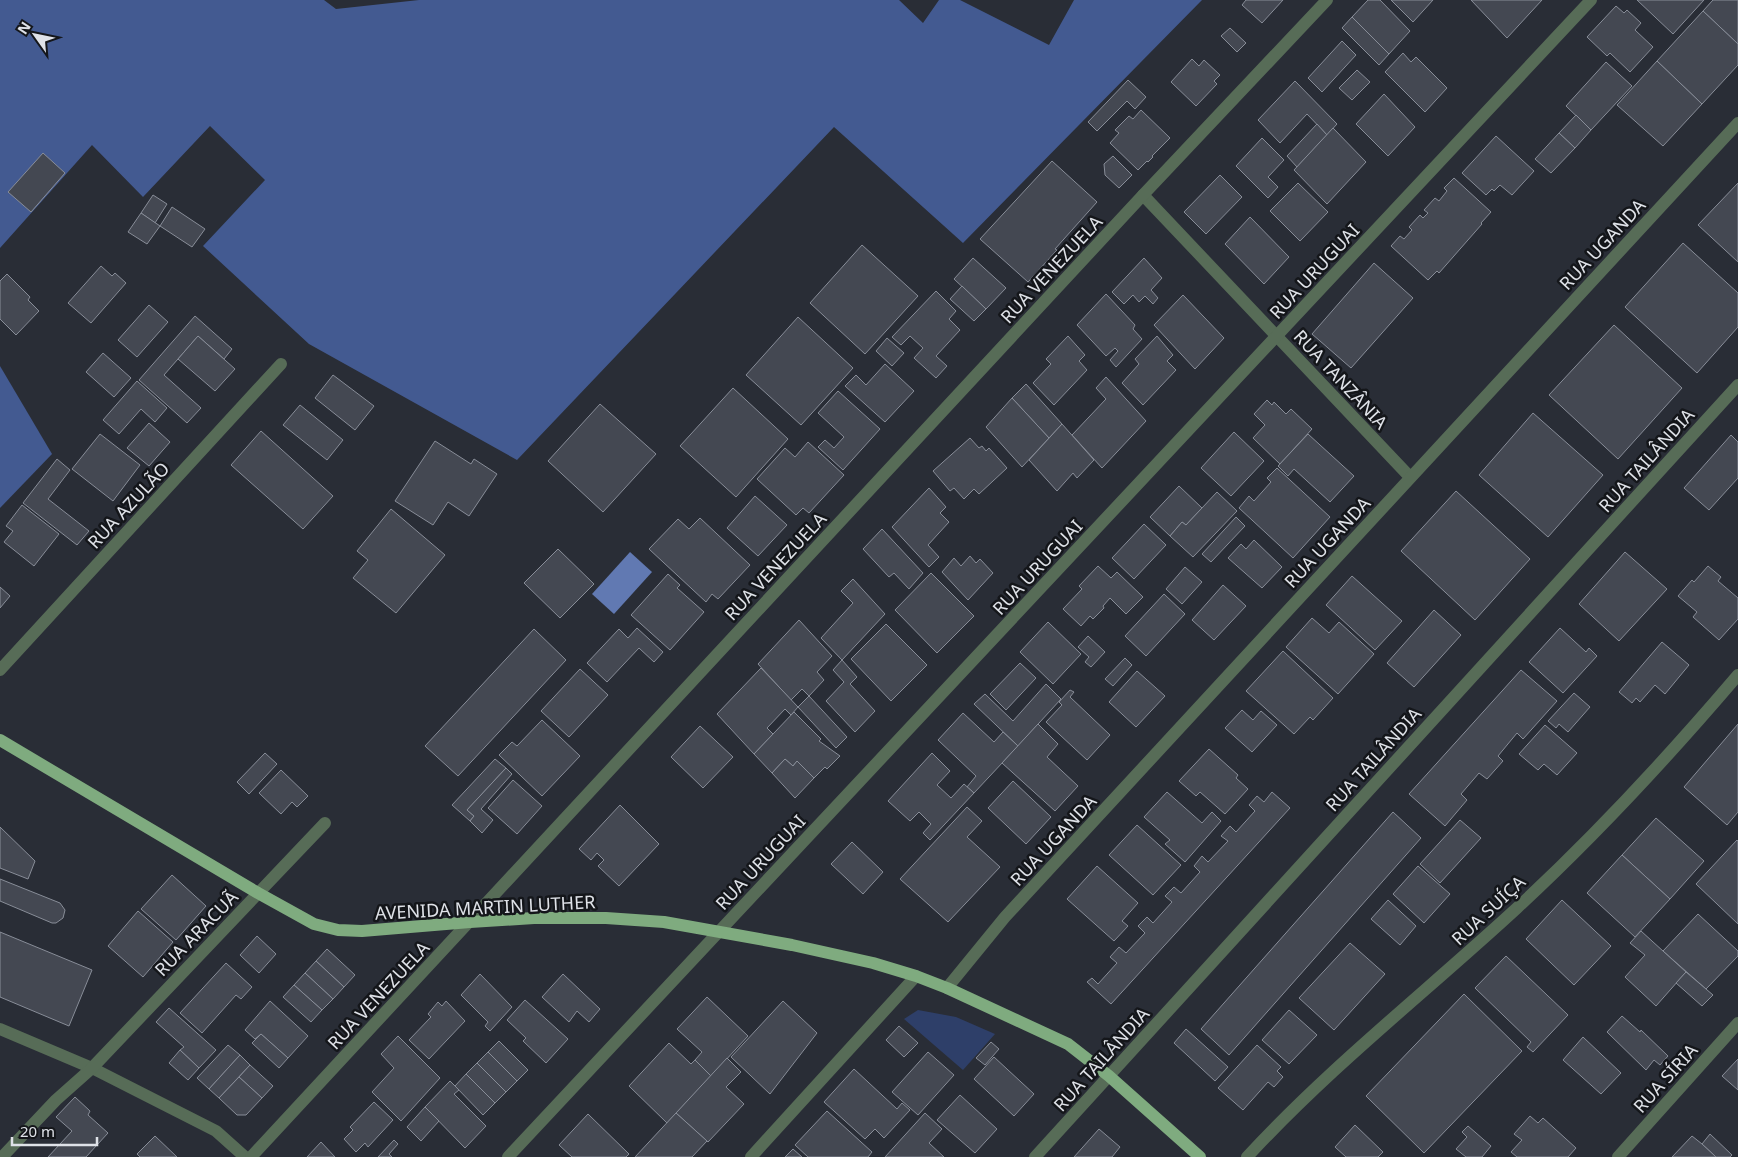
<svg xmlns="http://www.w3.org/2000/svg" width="1738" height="1157" viewBox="0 0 1738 1157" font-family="'Noto Sans',sans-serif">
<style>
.green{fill:#2e3f69}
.forest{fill:#435a91}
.water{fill:#6179b2}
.building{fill:#444852;stroke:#888d98}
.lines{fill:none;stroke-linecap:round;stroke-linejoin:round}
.minor{stroke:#576c57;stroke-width:12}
.major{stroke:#7fab7f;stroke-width:12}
.labels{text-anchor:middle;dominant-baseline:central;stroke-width:5;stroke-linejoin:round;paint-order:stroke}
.street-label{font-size:18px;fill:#dfe2e8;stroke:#14161a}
</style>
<rect width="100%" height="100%" fill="#292d36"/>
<path class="green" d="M918,1010L956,1017L995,1034L963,1070L904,1019Z"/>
<g class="forest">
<path d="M0,0H324L336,9L419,0H899L923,23L939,0H960L1049,45L1074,0H1202L963,243L834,127L517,460L309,344L203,246L265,180L210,126L143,197L92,145L0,248Z"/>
<path d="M0,366L52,454L0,508Z"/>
</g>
<path class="water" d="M630,552L652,572L614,614L592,594Z"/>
<g class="building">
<path d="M1246,0H1283L1262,23L1242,5Z"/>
<path d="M1368,0H1380L1410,31L1389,54L1352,17Z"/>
<path d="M1391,0H1433L1413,22Z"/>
<path d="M1471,0H1542L1507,38Z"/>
<path d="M1637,0H1704L1673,34Z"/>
<path d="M1713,0H1738V44L1703,11Z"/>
<path d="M1616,6L1624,13L1627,10L1641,23L1635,30L1653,47L1630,72L1610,53L1607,56L1587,37Z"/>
<path d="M1703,11L1738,44V65L1702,104L1657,61Z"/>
<path d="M1352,17L1389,54L1379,65L1342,28Z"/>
<path d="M1230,28L1246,43L1237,52L1221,36Z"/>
<path d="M1342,41L1356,55L1322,92L1308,78Z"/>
<path d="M1403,53L1411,62L1416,57L1447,88L1425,112L1385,72Z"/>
<path d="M1192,59L1199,66L1204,60L1220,75L1214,81L1217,84L1196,106L1171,82Z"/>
<path d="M1657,61L1702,104L1663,146L1617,105Z"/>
<path d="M1606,62L1632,86L1591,130L1566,106Z"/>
<path d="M1357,70L1370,82L1352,100L1339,88Z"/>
<path d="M1128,80L1146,97L1135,109L1127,101L1097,131L1088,122Z"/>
<path d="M1295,81L1337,124L1327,135L1307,114L1280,143L1258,120Z"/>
<path d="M1384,94L1415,127L1388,156L1356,124Z"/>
<path d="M1141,110L1170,138L1152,156L1153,157L1148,162L1147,161L1138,170L1110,143L1119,133L1115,130L1129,116L1133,119Z"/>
<path d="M1576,115L1591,130L1575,148L1559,133Z"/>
<path d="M1317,124L1327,135L1297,167L1287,156Z"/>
<path d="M1333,128L1366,162L1327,204L1294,170Z"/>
<path d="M1559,133L1575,148L1551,173L1535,159Z"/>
<path d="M1496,136L1534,171L1512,195L1500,185L1494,191L1492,189L1486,195L1462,173Z"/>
<path d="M1262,138L1284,160L1268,177L1278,187L1268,198L1236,166Z"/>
<path d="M43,153L65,173L31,212L8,192Z"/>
<path d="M1113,156L1132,175L1119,188L1105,175L1104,164Z"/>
<path d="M1052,161L1097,202L1055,249L1057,250L1028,282L980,239Z"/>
<path d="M1220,175L1242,197L1206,234L1184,212Z"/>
<path d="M1454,178L1491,212L1481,223L1482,224L1439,273L1437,271L1428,280L1391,246L1400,236L1404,239L1412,230L1409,227L1420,215L1423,218L1428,213L1424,210L1435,198L1439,201L1447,191L1444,188Z"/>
<path d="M1298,183L1328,212L1300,241L1270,211Z"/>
<path d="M1738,183V262L1698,225Z"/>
<path d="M153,195L167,204L155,223L141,213Z"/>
<path d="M172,207L205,229L192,247L160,226Z"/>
<path d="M141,213L160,226L147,244L128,232Z"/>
<path d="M1250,217L1289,257L1264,284L1225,244Z"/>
<path d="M1683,243L1738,293V327L1697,373L1625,307Z"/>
<path d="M862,245L918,296L865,354L810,303Z"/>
<path d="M973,258L1006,288L986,309L954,279Z"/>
<path d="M1144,258L1162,278L1151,290L1158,298L1153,304L1145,296L1139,302L1133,295L1124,304L1112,292Z"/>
<path d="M1374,263L1413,298L1351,368L1312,334Z"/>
<path d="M101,266L112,276L115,273L126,283L91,323L68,303Z"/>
<path d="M7,274L30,297L28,300L39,311L16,335L0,319V281Z"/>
<path d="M962,286L986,309L974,321L950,299Z"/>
<path d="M936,291L956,311L949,319L960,330L936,356L947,366L936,378L914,358L923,348L910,336L901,345L892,337Z"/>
<path d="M1106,294L1135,325L1133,329L1142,339L1116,367L1110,360L1118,351L1115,348L1106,356L1077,325Z"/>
<path d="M1183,295L1224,338L1195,369L1154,325Z"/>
<path d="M149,305L168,322L137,357L118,340Z"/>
<path d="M195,316L232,349L224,359L198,336L164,375L201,408L187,423L139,380Z"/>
<path d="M798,317L853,368L801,425L746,375Z"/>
<path d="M1614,325L1682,388L1618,459L1549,395Z"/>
<path d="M198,336L235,369L215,391L178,359Z"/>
<path d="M1068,336L1085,355L1079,361L1087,370L1054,405L1033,383L1051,364L1046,359Z"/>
<path d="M1157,336L1173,355L1167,361L1176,370L1143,405L1122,383L1139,364L1135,359Z"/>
<path d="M887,338L904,353L892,366L876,351Z"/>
<path d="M103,353L131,378L114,397L86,372Z"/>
<path d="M885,364L914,391L885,422L845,386L856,375L866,385Z"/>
<path d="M333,375L374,406L355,430L315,398Z"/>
<path d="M1106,377L1146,421L1102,468L1072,435L1106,399L1096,388Z"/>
<path d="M137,381L167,408L155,422L141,409L119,434L103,420Z"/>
<path d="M1026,384L1062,424L1049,438L1012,398Z"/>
<path d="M733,388L788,439L736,497L680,446Z"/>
<path d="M838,391L880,429L843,470L818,447L825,440L834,448L844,437L818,413Z"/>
<path d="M1012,398L1049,438L1022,467L986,427Z"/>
<path d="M1267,400L1272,405L1274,402L1286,414L1291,409L1312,429L1280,464L1253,438L1265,425L1254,414Z"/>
<path d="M600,404L656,454L603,512L548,461Z"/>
<path d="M300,405L343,440L327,460L283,425Z"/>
<path d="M1533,413L1603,475L1548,537L1479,475Z"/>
<path d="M149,423L170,442L149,466L127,448Z"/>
<path d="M1062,424L1094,460L1077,478L1073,473L1057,491L1029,460Z"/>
<path d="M261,431L333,496L303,529L231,465Z"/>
<path d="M1234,432L1264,461L1231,496L1201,468Z"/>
<path d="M100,434L140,465L113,501L72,469Z"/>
<path d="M1308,434L1354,476L1330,502L1294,469L1288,476L1278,466Z"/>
<path d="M1731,435L1738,442V478L1709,510L1684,488Z"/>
<path d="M970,438L979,448L982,446L986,451L989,448L1007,468L979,494L974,489L964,499L954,488L950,491L933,471Z"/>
<path d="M435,441L471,464L474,459L497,474L469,516L448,502L433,525L395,501Z"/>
<path d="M808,442L844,475L809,513L803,508L796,515L757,479L785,448L795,457Z"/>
<path d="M57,459L70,470L48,499L89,531L77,545L23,503Z"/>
<path d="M1277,468L1330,517L1293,558L1239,508L1249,496L1254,501L1271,482L1267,478Z"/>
<path d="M1179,486L1202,508L1186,525L1182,522L1170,536L1150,517Z"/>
<path d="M929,488L946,507L940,513L949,522L928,545L939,557L929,567L892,527Z"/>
<path d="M1456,491L1530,559L1475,620L1401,551Z"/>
<path d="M1217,492L1237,511L1193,557L1170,536L1182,522L1186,525Z"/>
<path d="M755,496L787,525L758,556L727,528Z"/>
<path d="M22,505L59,534L34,566L4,542L13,531L6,526Z"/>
<path d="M391,509L445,555L396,613L353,578L368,560L357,551Z"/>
<path d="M1236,517L1245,526L1211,562L1202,554Z"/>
<path d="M700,518L750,565L718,599L712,594L706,602L649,549L678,519L689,529Z"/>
<path d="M1144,524L1166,545L1134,579L1112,558Z"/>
<path d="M882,529L923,573L909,589L894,573L889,577L863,549Z"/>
<path d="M1254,540L1282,567L1262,588L1228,558L1241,544L1246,549Z"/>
<path d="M558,549L594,584L560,618L524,583Z"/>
<path d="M1625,552L1667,589L1619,641L1579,604Z"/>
<path d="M970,556L976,563L980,559L993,573L968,600L942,572L954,558L961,566Z"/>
<path d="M1098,566L1111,578L1117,572L1143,597L1126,614L1110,598L1103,606L1104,608L1093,619L1090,616L1081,626L1063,609L1082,589L1079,586Z"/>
<path d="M1708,566L1721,577L1718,581L1738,598V619L1719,640L1693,617L1697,612L1678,596L1692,580L1694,582Z"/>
<path d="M1185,567L1202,582L1182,604L1166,589Z"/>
<path d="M931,573L974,616L937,653L895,610Z"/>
<path d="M668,574L680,585L677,588L704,612L670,650L631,615Z"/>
<path d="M1352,576L1402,621L1375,650L1326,605Z"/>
<path d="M853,579L885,614L842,660L821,638L853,603L841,591Z"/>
<path d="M1223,585L1246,606L1214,640L1192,620Z"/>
<path d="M0,587L10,596L0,608Z"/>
<path d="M1164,594L1185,614L1146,656L1125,636Z"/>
<path d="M1434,610L1461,635L1414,687L1387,663Z"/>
<path d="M1312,618L1329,633L1339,622L1374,654L1338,694L1286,647Z"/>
<path d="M799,620L832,656L817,672L824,680L809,696L802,689L791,700L758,664Z"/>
<path d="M1048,622L1081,654L1053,684L1020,652Z"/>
<path d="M886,624L927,665L891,701L851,659Z"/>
<path d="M637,628L663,652L654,662L639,648L607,682L587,663L619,629L628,638Z"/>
<path d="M1560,628L1586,652L1589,648L1597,656L1563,693L1529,662Z"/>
<path d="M534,629L566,660L458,776L425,746Z"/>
<path d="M1088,636L1105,652L1091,667L1085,662L1089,657L1078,647Z"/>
<path d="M1662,642L1689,665L1665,694L1655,685L1640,702L1636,698L1632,703L1619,692Z"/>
<path d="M1283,651L1333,698L1313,720L1310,717L1294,734L1246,691Z"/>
<path d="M1125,658L1132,665L1113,686L1105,679Z"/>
<path d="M842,660L857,677L850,684L875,711L855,732L826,701L844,682L833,670Z"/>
<path d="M1020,663L1036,678L1006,710L990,694Z"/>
<path d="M761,668L798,707L791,715L785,709L767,728L773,734L754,754L717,714Z"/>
<path d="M580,669L608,695L569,737L541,711Z"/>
<path d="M1521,670L1557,701L1523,739L1517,733L1498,756L1503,761L1487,779L1479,773L1461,794L1467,800L1445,826L1409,794Z"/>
<path d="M1137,671L1165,696L1136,727L1109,702Z"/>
<path d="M1046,684L1061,699L1018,746L974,704L985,694L1013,721Z"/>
<path d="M1070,690L1074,692L1070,697L1110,735L1087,760L1046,722L1062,705L1059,702Z"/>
<path d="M1574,693L1590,707L1568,732L1559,724L1556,728L1548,721Z"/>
<path d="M809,696L847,737L836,748L798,707Z"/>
<path d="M1242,710L1253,720L1261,711L1277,725L1252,752L1225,728Z"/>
<path d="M794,712L821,739L819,741L840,756L827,769L825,767L814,778L797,761L793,766L785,759L772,773L754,754Z"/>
<path d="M963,713L994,742L1003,732L1018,746L974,793L967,787L976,776L938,740Z"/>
<path d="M542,720L580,756L542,796L499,755L512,742L517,746Z"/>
<path d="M1038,724L1058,744L1047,757L1078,786L1055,811L1002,763Z"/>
<path d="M1738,724V812L1727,825L1684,787Z"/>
<path d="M1545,725L1577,753L1557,775L1544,764L1538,770L1519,754Z"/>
<path d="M700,726L733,757L703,788L671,757Z"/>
<path d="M1209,749L1238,775L1236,778L1248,789L1225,814L1200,792L1196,796L1179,781Z"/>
<path d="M265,753L277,764L249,794L237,782Z"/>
<path d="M932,753L950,771L937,785L951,798L964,784L974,793L930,840L923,833L931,824L919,812L910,821L888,801Z"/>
<path d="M495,759L506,768L467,810L474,816L470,821L452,805Z"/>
<path d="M785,759L793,766L797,761L814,778L795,798L772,773Z"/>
<path d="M506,768L512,774L481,809L493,820L482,833L470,821L474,816L467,810Z"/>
<path d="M281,770L308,796L297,807L292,802L281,814L259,793Z"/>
<path d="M513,780L542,806L517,834L488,808Z"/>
<path d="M1013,781L1051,817L1026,844L988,808Z"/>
<path d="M1167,792L1202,823L1212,812L1221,821L1185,862L1165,844L1170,840L1144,817Z"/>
<path d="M1272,792L1290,808L1111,1004L1087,982L1092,978L1098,984L1117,963L1110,957L1119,947L1126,953L1145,933L1138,926L1147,917L1153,923L1172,902L1165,896L1174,887L1181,893L1200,872L1194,866L1202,856L1208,862L1228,841L1221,836L1230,826L1236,832L1255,811L1249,805L1257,796L1264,802Z"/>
<path d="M620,805L659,844L619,886L598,866L604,860L597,853L591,860L579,849Z"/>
<path d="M967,807L982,821L967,837L1000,867L948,922L900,879Z"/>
<path d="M1393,812L1421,838L1229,1055L1201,1029Z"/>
<path d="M1656,818L1704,861L1670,899L1622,855Z"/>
<path d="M1460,820L1481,838L1440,883L1420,864Z"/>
<path d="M1137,825L1181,865L1153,895L1109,855Z"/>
<path d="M0,827L35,861L28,879L0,868Z"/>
<path d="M1737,840L1738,841V924L1696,884Z"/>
<path d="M852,842L883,872L863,894L831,864Z"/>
<path d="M1622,855L1670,899L1635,937L1587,893Z"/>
<path d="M1097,866L1138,903L1122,921L1128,926L1114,941L1067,899Z"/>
<path d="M1418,866L1450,894L1424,923L1393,894Z"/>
<path d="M172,875L206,906L176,940L141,909Z"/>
<path d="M0,879L60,903L65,910L63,918L56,923H52L0,901Z"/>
<path d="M1388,900L1416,926L1400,945L1371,919Z"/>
<path d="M1562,900L1611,946L1574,985L1526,939Z"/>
<path d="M138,911L173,942L143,977L108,946Z"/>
<path d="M1698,914L1738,951V956L1706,989L1663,951Z"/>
<path d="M1641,931L1686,972L1656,1006L1625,977L1645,955L1630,943Z"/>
<path d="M0,932L92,970L69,1026L0,997Z"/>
<path d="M257,936L276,954L259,973L240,955Z"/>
<path d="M1350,943L1385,974L1334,1030L1299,998Z"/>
<path d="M327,949L355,975L344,987L316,961Z"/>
<path d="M1506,956L1568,1015L1533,1052L1527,1047L1531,1042L1475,988Z"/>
<path d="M316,961L344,987L333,999L305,973Z"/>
<path d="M226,963L252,987L241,999L236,995L202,1033L180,1013Z"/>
<path d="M1686,972L1713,995L1702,1006L1676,983Z"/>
<path d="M305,973L333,999L322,1010L294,985Z"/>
<path d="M480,974L512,1007L490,1031L485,1026L488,1022L461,995Z"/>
<path d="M563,974L600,1009L589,1022L577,1011L569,1022L542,997Z"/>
<path d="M294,985L322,1010L311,1022L283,997Z"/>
<path d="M1464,994L1522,1051L1424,1153L1366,1096Z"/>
<path d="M707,997L748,1036L711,1076L695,1060L702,1052L677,1029Z"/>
<path d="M525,1000L568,1039L546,1063L523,1041L526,1038L507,1020Z"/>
<path d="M270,1001L308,1036L288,1058L261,1034L255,1039L245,1030Z"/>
<path d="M446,1001L465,1021L429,1059L409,1040L431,1017L428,1014L438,1002L442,1006Z"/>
<path d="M783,1001L817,1033L770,1094L731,1057Z"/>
<path d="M169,1008L216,1050L199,1068L180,1050L184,1047L156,1022Z"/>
<path d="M1289,1010L1317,1035L1289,1064L1262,1040Z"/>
<path d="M1622,1016L1640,1032L1641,1030L1668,1056L1660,1065L1654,1060L1646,1070L1607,1032Z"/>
<path d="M899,1026L918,1043L904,1057L886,1040Z"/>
<path d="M1186,1029L1228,1067L1215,1081L1174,1043Z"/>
<path d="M261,1034L288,1058L279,1068L252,1043Z"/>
<path d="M398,1036L440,1078L401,1121L372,1092L394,1068L381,1054Z"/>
<path d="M1583,1037L1621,1073L1601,1094L1563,1060Z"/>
<path d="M499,1041L528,1070L517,1081L488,1052Z"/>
<path d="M991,1042L999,1049L985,1065L976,1058Z"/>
<path d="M669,1043L691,1064L695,1060L711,1076L667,1123L629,1086Z"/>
<path d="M228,1045L240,1055L209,1089L197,1078Z"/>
<path d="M1257,1045L1281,1067L1277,1071L1283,1077L1274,1087L1268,1082L1243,1110L1218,1088Z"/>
<path d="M180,1050L199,1068L188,1080L169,1063Z"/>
<path d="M488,1052L517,1081L506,1092L477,1063Z"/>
<path d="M928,1052L954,1075L918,1115L892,1092Z"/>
<path d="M240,1055L250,1065L219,1098L209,1089Z"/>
<path d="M994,1057L1034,1094L1014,1116L974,1079Z"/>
<path d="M727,1058L741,1072L726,1087L744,1104L708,1142L676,1113Z"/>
<path d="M1738,1059V1090L1722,1076Z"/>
<path d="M477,1063L506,1092L495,1103L466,1074Z"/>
<path d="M250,1065L273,1086L262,1098L239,1077Z"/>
<path d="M854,1069L897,1109L902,1103L910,1110L884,1138L875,1129L865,1139L824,1102Z"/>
<path d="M466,1074L495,1103L483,1115L455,1086Z"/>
<path d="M239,1077L262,1098L246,1115H237L219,1098Z"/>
<path d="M450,1081L459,1090L454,1094L486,1126L465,1148L425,1107Z"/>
<path d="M960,1095L997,1129L975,1153L937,1120Z"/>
<path d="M75,1097L90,1111L88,1115L108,1133L86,1157H48L72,1131L56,1117Z"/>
<path d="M374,1102L393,1120L368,1147L365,1143L356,1152L344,1139L353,1130L350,1127Z"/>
<path d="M425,1107L439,1121L421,1141L407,1127Z"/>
<path d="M827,1111L872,1152L868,1157H808L795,1145Z"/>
<path d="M676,1113L707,1141L692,1157H635Z"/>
<path d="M925,1113L942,1129L929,1143L944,1157H885Z"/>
<path d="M588,1114L629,1154L626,1157H572L559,1145Z"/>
<path d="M1530,1116L1538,1123L1543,1118L1576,1148L1568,1157H1517L1511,1152L1522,1140L1514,1134Z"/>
<path d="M1355,1125L1383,1152L1378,1157H1346L1335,1147Z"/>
<path d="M1468,1126L1491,1146L1482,1157H1466L1456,1149L1467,1137L1462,1132Z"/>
<path d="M1099,1129L1120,1147L1112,1157H1074Z"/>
<path d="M1710,1134L1732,1155L1730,1157H1716L1702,1144Z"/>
<path d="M155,1136L177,1157H140L137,1154Z"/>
<path d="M1692,1136L1702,1144L1716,1157H1672Z"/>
<path d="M394,1140L398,1144L389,1154L392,1157H378Z"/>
<path d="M321,1142L335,1157H307Z"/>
<path d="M793,1149L802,1157H785Z"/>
</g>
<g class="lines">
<g class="minor">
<path d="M1143,195L1410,477"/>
<path d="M0,670L281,364"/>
<path d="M947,988L1005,917L1738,123"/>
<path d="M0,1029L92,1068L216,1131L245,1157"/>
<path d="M2,1157L56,1100L92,1068L325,823"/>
<path d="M251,1157L1143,195L1327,0"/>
<path d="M508,1157L1591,0"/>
<path d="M751,1157L916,976"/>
<path d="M1035,1157L1738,385"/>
<path d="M1247,1157C1330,1067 1427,991 1517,908C1596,835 1669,756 1738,675"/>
<path d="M1618,1157L1738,1023"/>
</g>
<path class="major" d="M0,740L258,893L314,924L338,930L362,931L470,922L534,918H606L664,922L792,945L873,963L916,976L947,988L1068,1044L1109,1076L1200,1157"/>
</g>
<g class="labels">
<g class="street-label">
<text transform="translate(1602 244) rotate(-47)">RUA UGANDA</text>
<text transform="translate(1051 269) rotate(-47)">RUA VENEZUELA</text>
<text transform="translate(1314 271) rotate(-47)">RUA URUGUAI</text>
<text transform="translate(1341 379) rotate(47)">RUA TANZÂNIA</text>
<text transform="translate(1646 460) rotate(-48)">RUA TAILÂNDIA</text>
<text transform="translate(128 505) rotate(-47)">RUA AZULÃO</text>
<text transform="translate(1327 542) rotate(-47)">RUA UGANDA</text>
<text transform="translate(775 566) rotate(-47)">RUA VENEZUELA</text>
<text transform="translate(1037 567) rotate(-47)">RUA URUGUAI</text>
<text transform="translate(1373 759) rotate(-48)">RUA TAILÂNDIA</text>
<text transform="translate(1053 840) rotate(-47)">RUA UGANDA</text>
<text transform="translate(760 862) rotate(-47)">RUA URUGUAI</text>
<text transform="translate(485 907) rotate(-3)">AVENIDA MARTIN LUTHER</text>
<text transform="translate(1488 910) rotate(-43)">RUA SUÍÇA</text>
<text transform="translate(196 933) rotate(-46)">RUA ARACUÃ</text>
<text transform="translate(378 995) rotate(-47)">RUA VENEZUELA</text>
<text transform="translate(1101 1059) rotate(-48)">RUA TAILÂNDIA</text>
<text transform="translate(1665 1078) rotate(-48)">RUA SÍRIA</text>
</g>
</g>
<g transform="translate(35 35) rotate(303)" stroke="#14161a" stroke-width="4" paint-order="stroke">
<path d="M0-4L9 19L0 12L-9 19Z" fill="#dfe2e8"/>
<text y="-8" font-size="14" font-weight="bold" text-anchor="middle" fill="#dfe2e8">N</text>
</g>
<path d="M12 1137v8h85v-8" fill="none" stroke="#dfe2e8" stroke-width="2.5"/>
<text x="20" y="1137" font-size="15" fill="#dfe2e8" stroke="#14161a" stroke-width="4" paint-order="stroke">20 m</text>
</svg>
